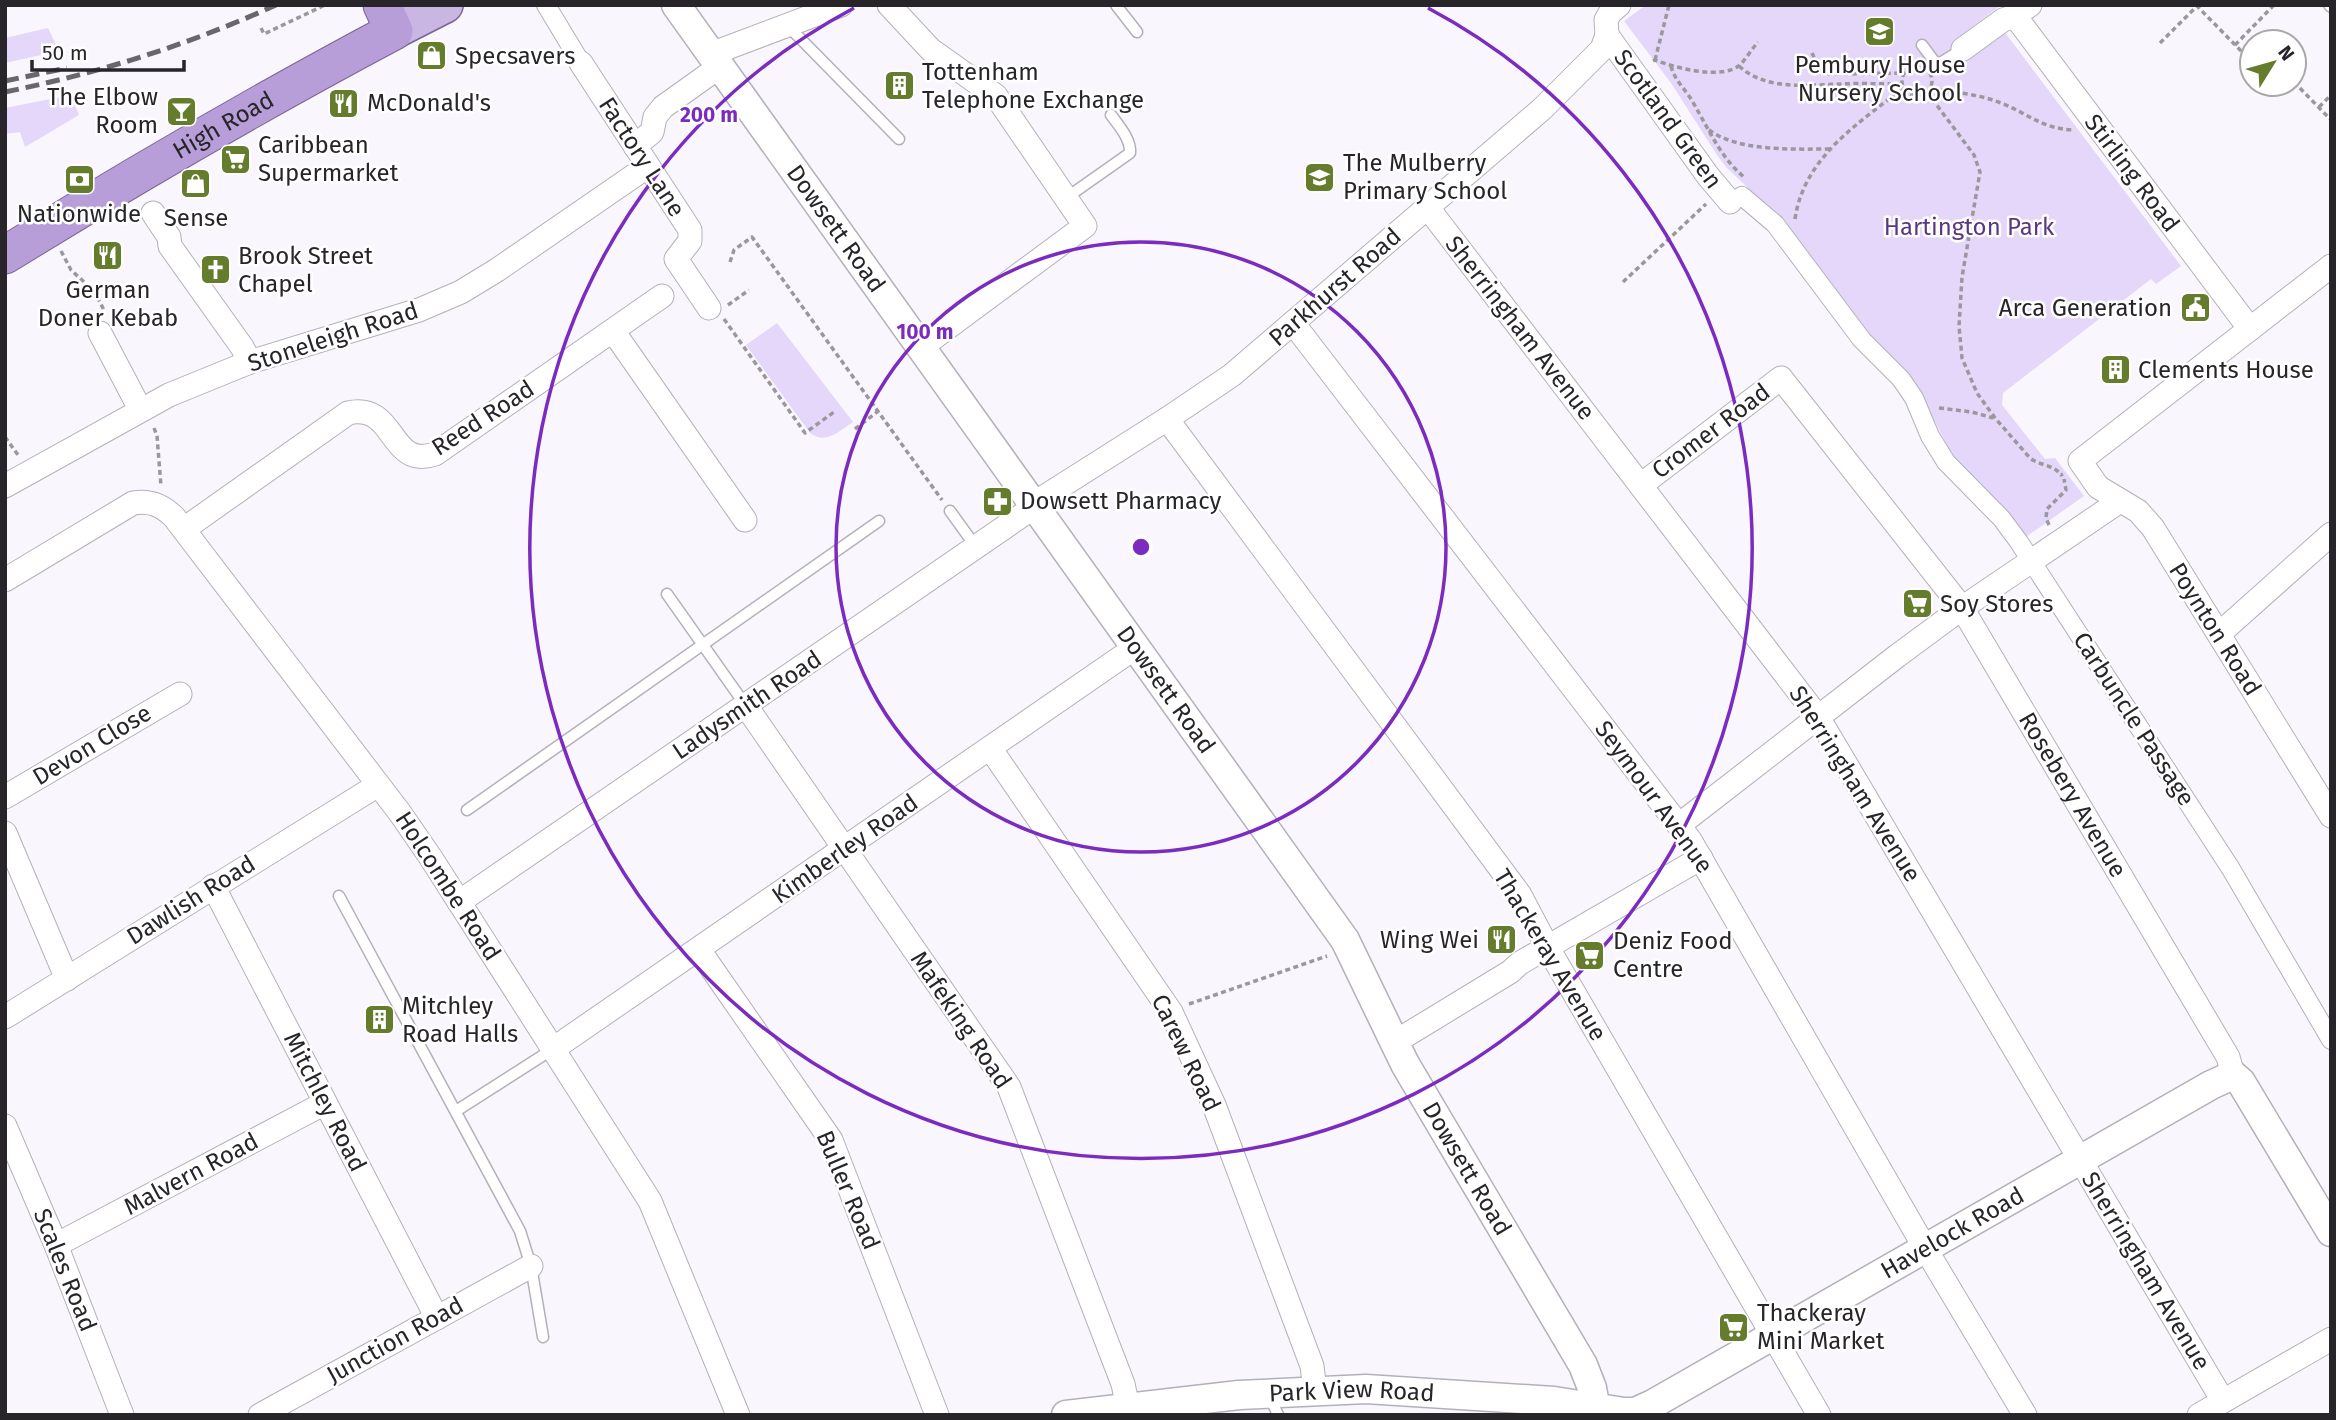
<svg xmlns="http://www.w3.org/2000/svg" width="2336" height="1420" viewBox="0 0 2336 1420" font-family="'Fira Sans',sans-serif">
<style>
.green{fill:#e4d7f9}
.lines{fill:none;stroke-linecap:round;stroke-linejoin:round}
.service-casing{stroke:#b4b0bb;stroke-width:13}
.pedestrian-casing{stroke:#b4b0bb;stroke-width:20}
.minor-casing{stroke:#b4b0bb;stroke-width:25}
.tertiary-casing{stroke:#b4b0bb;stroke-width:31}
.primary-casing{stroke:#796494;stroke-width:38}
.trunk-casing{stroke:#796494;stroke-width:39}
.path{stroke:#9a989d;stroke-width:3.5;stroke-dasharray:5 3.5;stroke-linecap:butt}
.service{stroke:#fff;stroke-width:10}
.pedestrian{stroke:#fff;stroke-width:18}
.minor{stroke:#fff;stroke-width:23}
.tertiary{stroke:#fff;stroke-width:28}
.primary{stroke:#c9b6e2;stroke-width:35}
.trunk{stroke:#b79ed8;stroke-width:37}
.rail{stroke:#69676c;stroke-width:5;stroke-dasharray:14 7;stroke-linecap:butt}
.ring{fill:none;stroke:#7b2cbf;stroke-width:3.5}
.labels{text-anchor:middle;dominant-baseline:central;stroke-width:5;stroke-linejoin:round;paint-order:stroke}
.poi-label{font-size:24px;fill:#272529;stroke:#fff;text-anchor:start}
.street-label{font-size:24px;fill:#272529;stroke:#fff}
.park-label{font-size:24px;fill:#5b3783;stroke:#fff}
.centre{fill:#7b2cbf;stroke:#fff;stroke-width:3.5}
.ring-label{font-size:21px;text-anchor:middle;font-weight:bold;fill:#7b2cbf;stroke:#fff;stroke-width:5;stroke-linejoin:round;paint-order:stroke}
</style>
<rect width="100%" height="100%" fill="#f9f6fd"/>
<g class="green">
<path d="M1646,5H2001L1955,40L1968,56L2003,30L2181,266L2156,284L2151,279L2003,393L2002,405L2045,459L2055,458L2084,496L2026,537L2007,511L1952,455L1926,404L1867,335L1787,225L1726,167L1717,155L1671,83L1624,21Z"/>
<path d="M48,28L59,51L5,63V38Z"/>
<path d="M71,95L79,115L25,147L20,132L5,134V108Z"/>
<path d="M777,323L853,422C839,431 826,445 810,433L746,345Z"/>
</g>
<g class="lines">
<defs>
<g id="service">
<path d="M1116,5L1137,32"/>
<path d="M2329,5L2331,7"/>
<path d="M788,26L899,139"/>
<path d="M1922,45L1937,65L1963,49"/>
<path d="M1066,198L1130,153C1131,139 1119,126 1111,115"/>
<path d="M950,511L976,547"/>
<path d="M667,594L746,706"/>
<path d="M467,810L879,521"/>
<path d="M339,896L520,1231L531,1266L543,1337"/>
<path d="M456,1111L553,1049"/>
<path d="M1270,1397L1278,1415"/>
</g>
<g id="pedestrian">
<path d="M546,5L581,63"/>
<path d="M1730,202L1742,196L1775,224L1862,340L1901,379L1914,398L1930,436L1946,462L2002,519L2019,542L2231,869L2331,1040"/>
</g>
<g id="minor">
<path d="M889,5L931,50L996,96L1085,226L920,348"/>
<path d="M2015,16L2250,329"/>
<path d="M1607,35L1708,176L1730,202"/>
<path d="M1963,49L2003,20L2015,16L2030,5"/>
<path d="M711,54L841,5"/>
<path d="M581,63L690,230V241L676,259L709,308"/>
<path d="M635,146L652,132L655,117L663,107L719,67"/>
<path d="M1428,208L1818,717L2223,1401"/>
<path d="M153,213L169,237L170,246L242,347L250,362"/>
<path d="M2331,266L2080,461L2098,487L2138,511L2153,528L2331,816"/>
<path d="M1293,323L1690,840L1925,1248L2025,1415"/>
<path d="M613,331L745,520"/>
<path d="M100,333L140,409"/>
<path d="M1167,419L1520,895L1548,948L1819,1415"/>
<path id="s1" d="M1641,485L1781,378L1962,608L2228,1057L2233,1075"/>
<path d="M5,486L169,395L250,362L419,310L461,292L497,270L648,166"/>
<path d="M1033,504L1167,419L1232,375L1542,109L1602,49L1607,35L1606,20L1610,13L1619,5"/>
<path d="M184,529L348,413C397,402 388,470 435,454L662,296"/>
<path d="M5,580L133,503C150,500 162,505 174,517L400,813L431,858L650,1201L738,1415"/>
<path d="M2219,634L2331,534"/>
<path d="M746,706L1009,1087L1123,1384L1128,1407"/>
<path d="M990,748L1171,1012L1214,1105L1312,1366L1315,1391"/>
<path d="M5,797L180,694"/>
<path d="M1679,825L1897,656L1962,608L2120,501"/>
<path d="M5,833L67,979"/>
<path d="M213,886L437,1318"/>
<path d="M459,902L1034,507"/>
<path d="M699,950L831,1140L937,1415"/>
<path d="M5,1017L378,785"/>
<path d="M1395,1042L1510,972L1520,963L1701,858"/>
<path d="M553,1049L1136,647"/>
<path d="M5,1126L56,1245L122,1415"/>
<path d="M56,1245L325,1103"/>
<path d="M260,1415L531,1266"/>
<path d="M2199,1415L2331,1339"/>
</g>
<g id="tertiary">
<path id="s2" d="M676,5L1345,940L1405,1064L1583,1365L1592,1388L1596,1410"/>
<path id="s3" d="M1066,1415L1239,1395L1366,1389L1554,1401L1624,1412H1635L1653,1404L2211,1085L2233,1075L2241,1082L2331,1232"/>
</g>
<path id="primary" d="M394,31L445,5"/>
<g id="trunk">
<path id="s4" d="M5,255C133,176 262,101 394,31L382,5"/>
</g>
</defs>
<use href="#service" class="service-casing"/>
<use href="#pedestrian" class="pedestrian-casing"/>
<use href="#minor" class="minor-casing"/>
<use href="#tertiary" class="tertiary-casing"/>
<use href="#primary" class="primary-casing"/>
<use href="#trunk" class="trunk-casing"/>
<g class="path">
<path d="M261,28L264,34L325,5"/>
<path d="M2160,43L2197,6L2245,55L2252,49"/>
<path d="M2235,45L2274,5"/>
<path d="M1812,53L1819,68L1829,74L1905,73"/>
<path d="M2245,55L2252,62"/>
<path d="M1655,60L1669,5"/>
<path d="M1653,61L1655,60C1676,68 1723,81 1741,64C1747,57 1752,49 1758,42"/>
<path d="M1671,66C1674,79 1684,88 1691,99C1708,127 1719,156 1744,177"/>
<path d="M1739,66C1766,91 1807,85 1841,84C1861,83 1882,84 1902,84"/>
<circle cx="1917" cy="81" r="15"/>
<path d="M2294,82L2331,120"/>
<path d="M1929,89C1953,92 1979,94 2001,103C2027,113 2042,129 2074,130"/>
<path d="M1927,92L1974,155L1980,172L1962,277L1959,326L1962,358L1977,393L1995,418L2030,458C2040,466 2053,464 2061,475L2063,474"/>
<path d="M2319,107L2331,95"/>
<path d="M1709,130C1739,152 1794,149 1830,149"/>
<path d="M1795,219C1804,157 1858,124 1903,88"/>
<path d="M61,251L71,270L94,291L105,312"/>
<path d="M730,262L734,250L752,237L942,500"/>
<path d="M1623,282L1706,204"/>
<path d="M728,305L749,290"/>
<path d="M724,319L805,433L834,412"/>
<path d="M1939,408L1972,412L1993,418"/>
<path d="M154,428L157,436L161,486"/>
<path d="M855,429L877,412"/>
<path d="M5,437L18,455"/>
<path d="M2049,525L2046,518L2047,509L2066,490L2064,479"/>
<path d="M1189,1004L1327,956"/>
</g>
<use href="#service" class="service"/>
<use href="#pedestrian" class="pedestrian"/>
<use href="#minor" class="minor"/>
<use href="#tertiary" class="tertiary"/>
<use href="#primary" class="primary"/>
<use href="#trunk" class="trunk"/>
<g class="rail">
<path d="M5,81L67,68"/>
<path d="M5,92C99,73 188,45 276,5"/>
</g>
</g>
<g class="ring">
<circle cx="1141" cy="547" r="305"/>
<path d="M1428 8A611 611 0 1 1 854 8"/>
</g>
<defs>
<symbol id="school-square" viewBox="-11 -11 22 22"><rect x="-9" y="-9" width="18" height="18" rx="4" fill="#657c2d" stroke="#fff"/><path d="M0-5L7-2L0 1L-7-2ZM-4 1L0 2.5L4 1V4Q0 6-4 4Z" fill="#fff"/></symbol>
<symbol id="shop-square" viewBox="-11 -11 22 22"><rect x="-9" y="-9" width="18" height="18" rx="4" fill="#657c2d" stroke="#fff"/><path d="M-5-2.5h2.3a2.7 3.5 0 0 1 5.4 0H5L5.5 6h-11ZM-1.5-2.5h3a1.5 2.3 0 0 0-3 0Z" fill="#fff"/></symbol>
<symbol id="building-square" viewBox="-11 -11 22 22"><rect x="-9" y="-9" width="18" height="18" rx="4" fill="#657c2d" stroke="#fff"/><path d="M-4-6H4V6H1V3H-1V6H-4ZM-2.5-4.3h1.7v1.8h-1.7ZM.8-4.3h1.7v1.8H.8ZM-2.5-1h1.7V.8h-1.7ZM.8-1h1.7V.8H.8Z" fill="#fff"/></symbol>
<symbol id="restaurant-square" viewBox="-11 -11 22 22"><rect x="-9" y="-9" width="18" height="18" rx="4" fill="#657c2d" stroke="#fff"/><path d="M-5-6h1v4h1v-4h1v4h1v-4h1v5L-1.5 .5V6h-2V.5L-5-1ZM5-6V6H3V1.5H1.5Q1.5-4 5-6Z" fill="#fff"/></symbol>
<symbol id="bar-square" viewBox="-11 -11 22 22"><rect x="-9" y="-9" width="18" height="18" rx="4" fill="#657c2d" stroke="#fff"/><path d="M-6-5H6L.8 .8V4.5H3.5V6h-7V4.5H-.8V.8Z" fill="#fff"/></symbol>
<symbol id="supermarket-square" viewBox="-11 -11 22 22"><rect x="-9" y="-9" width="18" height="18" rx="4" fill="#657c2d" stroke="#fff"/><path d="M-6-5.5h2.5l.6 2H6L4.5 2H-2.5L-4.4-4H-6ZM-1.5 3.2a1.3 1.3 0 1 0 .1 0ZM3 3.2a1.3 1.3 0 1 0 .1 0Z" fill="#fff"/></symbol>
<symbol id="bank-square" viewBox="-11 -11 22 22"><rect x="-9" y="-9" width="18" height="18" rx="4" fill="#657c2d" stroke="#fff"/><path d="M-6-4H6V4H-6ZM0-2.3a2.3 2.3 0 1 0 0 4.6a2.3 2.3 0 1 0 0-4.6Z" fill="#fff"/></symbol>
<symbol id="church-square" viewBox="-11 -11 22 22"><rect x="-9" y="-9" width="18" height="18" rx="4" fill="#657c2d" stroke="#fff"/><path d="M-1.2-6h2.4v3.5h3.3v2.4h-3.3V6h-2.4V-.1h-3.3v-2.4h3.3Z" fill="#fff"/></symbol>
<symbol id="civic-square" viewBox="-11 -11 22 22"><rect x="-9" y="-9" width="18" height="18" rx="4" fill="#657c2d" stroke="#fff"/><path d="M-.6-6.5H3V-4.5H.6V-3L4-1V1h2V6H-6V1h2V-1L-.6-3ZM-1.2 2.5V6h2.4V2.5Z" fill="#fff"/></symbol>
<symbol id="pharmacy-square" viewBox="-11 -11 22 22"><rect x="-9" y="-9" width="18" height="18" rx="4" fill="#657c2d" stroke="#fff"/><path d="M-2-6h4v4h4v4h-4v4h-4v-4h-4v-4h4Z" fill="#fff"/></symbol>
</defs>
<g fill-rule="evenodd">
<use href="#school-square" x="1862" y="14" width="35" height="35"/>
<use href="#shop-square" x="414" y="38" width="35" height="35"/>
<use href="#building-square" x="882" y="68" width="35" height="35"/>
<use href="#restaurant-square" x="326" y="86" width="35" height="35"/>
<use href="#bar-square" x="164" y="94" width="35" height="35"/>
<use href="#supermarket-square" x="218" y="142" width="35" height="35"/>
<use href="#school-square" x="1302" y="160" width="35" height="35"/>
<use href="#bank-square" x="62" y="162" width="35" height="35"/>
<use href="#shop-square" x="178" y="166" width="35" height="35"/>
<use href="#restaurant-square" x="90" y="238" width="35" height="35"/>
<use href="#church-square" x="198" y="252" width="35" height="35"/>
<use href="#civic-square" x="2178" y="290" width="35" height="35"/>
<use href="#building-square" x="2098" y="352" width="35" height="35"/>
<use href="#pharmacy-square" x="980" y="484" width="35" height="35"/>
<use href="#supermarket-square" x="1900" y="586" width="35" height="35"/>
<use href="#restaurant-square" x="1484" y="922" width="35" height="35"/>
<use href="#supermarket-square" x="1572" y="938" width="35" height="35"/>
<use href="#building-square" x="362" y="1002" width="35" height="35"/>
<use href="#supermarket-square" x="1716" y="1310" width="35" height="35"/>
</g>
<g class="labels">
<g class="poi-label">
<text x="455" y="56">Specsavers</text>
<text x="1880" y="65" text-anchor="middle">Pembury House<tspan x="1880" dy="28">Nursery School</tspan></text>
<text x="922" y="72">Tottenham<tspan x="922" dy="28">Telephone Exchange</tspan></text>
<text x="158" y="97" text-anchor="end">The Elbow<tspan x="158" dy="28">Room</tspan></text>
<text x="367" y="103">McDonald's</text>
<text x="258" y="145">Caribbean<tspan x="258" dy="28">Supermarket</tspan></text>
<text x="1343" y="163">The Mulberry<tspan x="1343" dy="28">Primary School</tspan></text>
<text x="79" y="214" text-anchor="middle">Nationwide</text>
<text x="196" y="218" text-anchor="middle">Sense</text>
<text x="238" y="256">Brook Street<tspan x="238" dy="28">Chapel</tspan></text>
<text x="108" y="290" text-anchor="middle">German<tspan x="108" dy="28">Doner Kebab</tspan></text>
<text x="2172" y="308" text-anchor="end">Arca Generation</text>
<text x="2138" y="370">Clements House</text>
<text x="1020" y="501">Dowsett Pharmacy</text>
<text x="1940" y="604">Soy Stores</text>
<text x="1479" y="940" text-anchor="end">Wing Wei</text>
<text x="1613" y="941">Deniz Food<tspan x="1613" dy="28">Centre</tspan></text>
<text x="402" y="1006">Mitchley<tspan x="402" dy="28">Road Halls</tspan></text>
<text x="1757" y="1313">Thackeray<tspan x="1757" dy="28">Mini Market</tspan></text>
</g>
<g class="street-label">
<text transform="translate(1668 119) rotate(54)">Scotland Green</text>
<text stroke="none"><textPath href="#s4" startOffset="254">High Road</textPath></text>
<text transform="translate(642 157) rotate(57)">Factory Lane</text>
<text transform="translate(2132 173) rotate(53)">Stirling Road</text>
<text stroke="none"><textPath href="#s2" startOffset="275">Dowsett Road</textPath></text>
<text transform="translate(1335 287) rotate(-41)">Parkhurst Road</text>
<text transform="translate(1520 328) rotate(52)">Sherringham Avenue</text>
<text transform="translate(333 337) rotate(-18)">Stoneleigh Road</text>
<text transform="translate(483 418) rotate(-33)">Reed Road</text>
<text transform="translate(1711 431) rotate(-37)">Cromer Road</text>
<text transform="translate(2215 629) rotate(58)">Poynton Road</text>
<text stroke="none"><textPath href="#s2" startOffset="842">Dowsett Road</textPath></text>
<text transform="translate(747 705) rotate(-34)">Ladysmith Road</text>
<text transform="translate(2134 719) rotate(57)">Carbuncle Passage</text>
<text transform="translate(92 745) rotate(-31)">Devon Close</text>
<text transform="translate(1855 784) rotate(58)">Sherringham Avenue</text>
<text stroke="none"><textPath href="#s1" startOffset="686">Rosebery Avenue</textPath></text>
<text transform="translate(1654 797) rotate(54)">Seymour Avenue</text>
<text transform="translate(845 849) rotate(-35)">Kimberley Road</text>
<text transform="translate(448 886) rotate(57)">Holcombe Road</text>
<text transform="translate(191 900) rotate(-32)">Dawlish Road</text>
<text transform="translate(1550 955) rotate(59)">Thackeray Avenue</text>
<text transform="translate(961 1020) rotate(56)">Mafeking Road</text>
<text transform="translate(1186 1053) rotate(64)">Carew Road</text>
<text transform="translate(325 1102) rotate(63)">Mitchley Road</text>
<text stroke="none"><textPath href="#s2" startOffset="1409">Dowsett Road</textPath></text>
<text transform="translate(191 1174) rotate(-28)">Malvern Road</text>
<text transform="translate(848 1190) rotate(67)">Buller Road</text>
<text stroke="none"><textPath href="#s3" startOffset="936">Havelock Road</textPath></text>
<text transform="translate(65 1270) rotate(68)">Scales Road</text>
<text transform="translate(2146 1271) rotate(59)">Sherringham Avenue</text>
<text transform="translate(395 1340) rotate(-29)">Junction Road</text>
<text stroke="none"><textPath href="#s3" startOffset="287">Park View Road</textPath></text>
</g>
<g class="park-label">
<text x="1969" y="227">Hartington Park</text>
</g>
</g>
<circle cx="1141" cy="547" r="10" class="centre"/>
<g class="ring-label">
<text x="709" y="122">200 m</text>
<text x="925" y="339">100 m</text>
</g>
<rect width="2336" height="1420" fill="none" stroke="#272529" stroke-width="14"/>
<g transform="translate(2273 63) rotate(53)"><circle r="33" fill="#ffffff" stroke="#a9a8a9" stroke-width="2"/>
<path d="M0-5L12 26L0 18L-12 26Z" fill="#657c2d"/>
<text y="-10" font-size="19" font-weight="bold" text-anchor="middle" fill="#272529">N</text>
</g>
<path d="M32 60v10h152v-10" fill="none" stroke="#272529" stroke-width="3.5"/>
<text x="42" y="60" font-size="21" fill="#272529" stroke="#ffffff" stroke-width="5" paint-order="stroke">50 m</text>
</svg>
